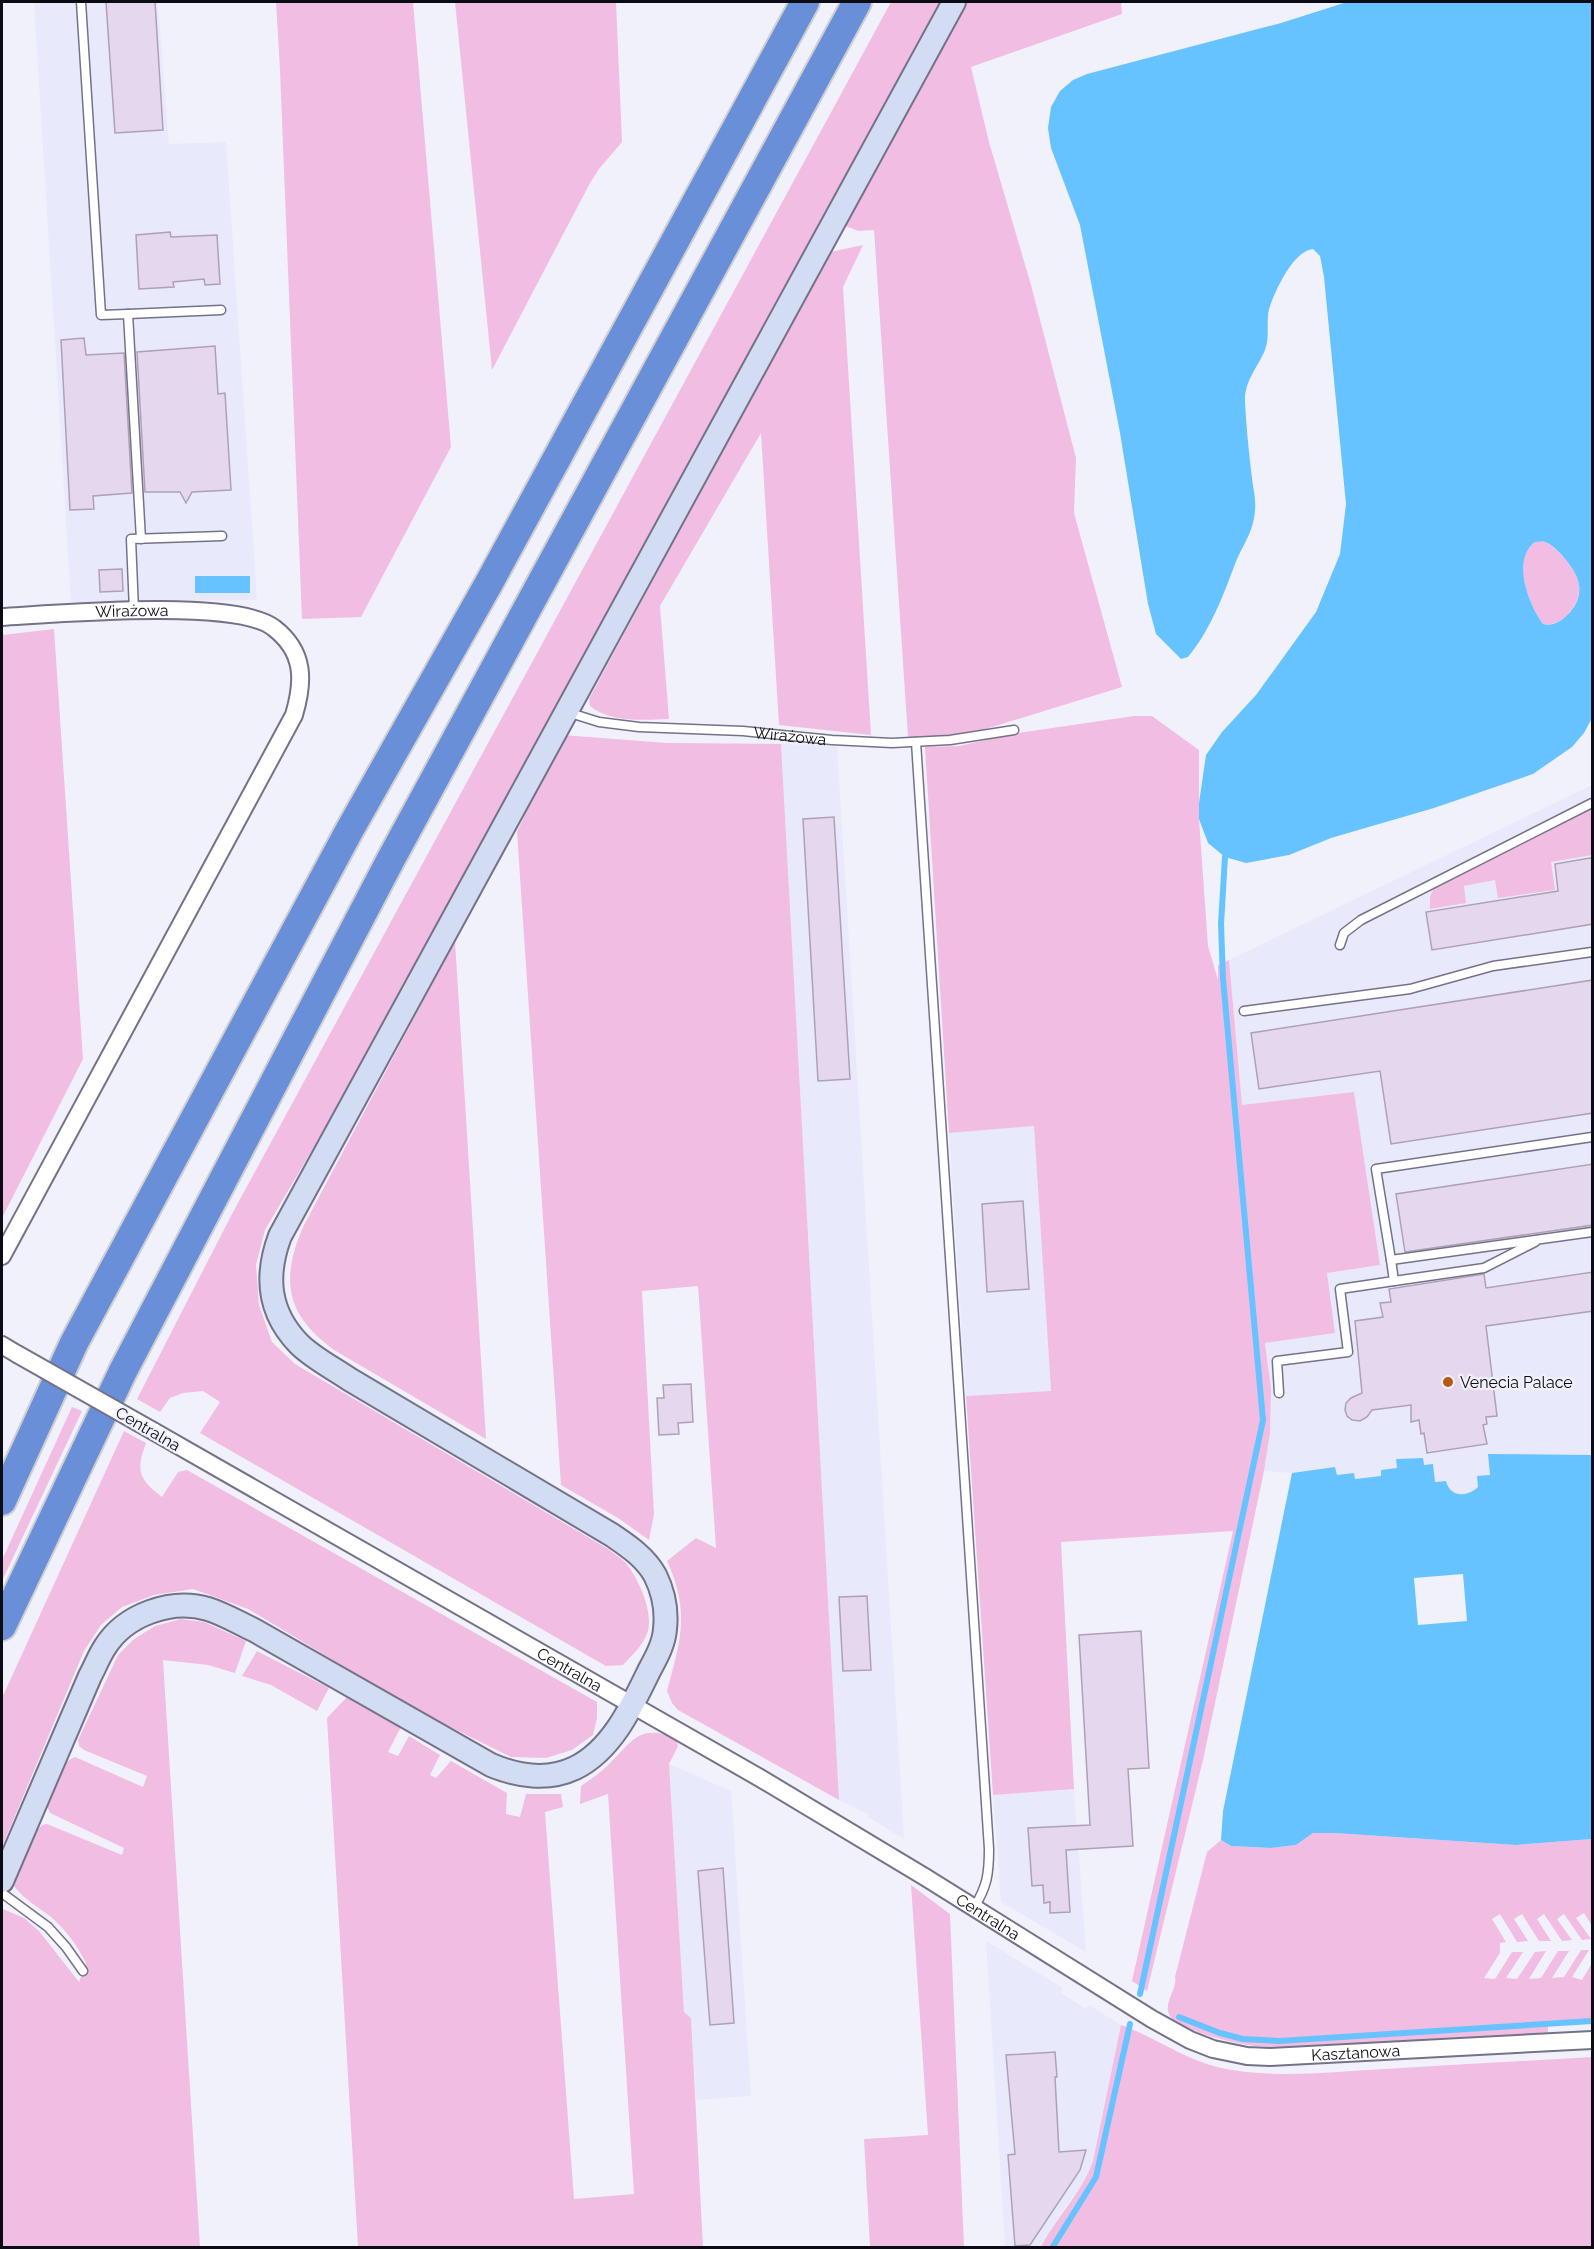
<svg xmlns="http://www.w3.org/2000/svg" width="1594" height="2249" viewBox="0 0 1594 2249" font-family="Raleway,sans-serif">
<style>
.built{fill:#e9e9fc}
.green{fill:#f2bde3}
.water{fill:#66c3ff;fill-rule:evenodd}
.pier{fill:#f1f1fb}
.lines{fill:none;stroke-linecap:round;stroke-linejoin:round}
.stream{stroke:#66c3ff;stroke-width:6}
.building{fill:#e5d8ee;stroke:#aea1b6;stroke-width:1.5}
.lane-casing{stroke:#747288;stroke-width:11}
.street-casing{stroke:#747288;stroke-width:20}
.secondary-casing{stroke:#747288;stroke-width:26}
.highway-casing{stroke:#ceced0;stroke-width:32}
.lane{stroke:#fff;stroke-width:8}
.street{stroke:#fff;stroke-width:16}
.secondary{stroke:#d2ddf4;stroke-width:22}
.highway{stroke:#6a8fd9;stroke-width:28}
.street-bridge-casing{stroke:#747288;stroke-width:20;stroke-linecap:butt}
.street-bridge{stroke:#fff;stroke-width:16}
.poi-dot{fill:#b85812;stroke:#f1f1fb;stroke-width:2}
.labels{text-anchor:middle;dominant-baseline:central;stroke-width:4.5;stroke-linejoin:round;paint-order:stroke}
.street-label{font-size:16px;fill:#0b0b13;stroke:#f1f1fb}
.poi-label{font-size:16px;fill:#0b0b13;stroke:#f1f1fb;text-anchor:start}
</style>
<rect width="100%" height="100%" fill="#f1f1fb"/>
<g class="built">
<path d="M34,2H158L169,144L226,142L257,600L71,602Z"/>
<path d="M781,744L837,746L904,1839L868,1817V1814L839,1800Z"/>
<path d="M1592,785V1455L1489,1454L1490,1476L1471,1493L1462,1495L1454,1493L1447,1488L1446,1481L1435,1482L1423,1465V1458L1396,1459L1398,1468L1381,1471L1382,1476L1355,1479L1337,1475L1335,1467L1292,1473L1264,1471L1270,1433L1271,1389L1265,1342L1335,1333L1327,1273L1380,1265L1354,1092L1242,1106L1229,960Z"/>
<path d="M1034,1126L1051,1391L966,1396L949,1133Z"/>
<path d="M669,1764L731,1791L751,2096L696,2100L691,2018L684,2012Z"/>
<path d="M1074,1789L1086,1952L1001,1902L993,1795Z"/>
<path d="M986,1941L1063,1988L1061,1993L1086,2009L1089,2005L1121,2025L1093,2161L1087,2178L1060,2214L1041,2247H1005Z"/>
</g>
<g class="green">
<path d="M276,2H413L451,447L361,617L302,619L280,70Z"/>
<path d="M455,2H616L622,142L599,169L590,183L492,370Z"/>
<path d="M891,2H941L325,1128L265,1230L256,1265L259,1305L272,1342L295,1364L608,1549C613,1553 621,1558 626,1563C639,1579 656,1617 646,1636C641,1648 631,1656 623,1665L606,1666L200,1433L220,1402L203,1391L183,1393L170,1398L160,1412L137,1399L232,1214Z"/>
<path d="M967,2H1121L1122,14L971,67L989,142L1031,285L1076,458L1074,513L1122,687L963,736L908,737L874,230L859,231L845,226Z"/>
<path d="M863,245L843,287L871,735L779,725L761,433L660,606L669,719C644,720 611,723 590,706L589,699L830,252Z"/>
<path d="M1535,542C1539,542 1542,541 1545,542C1557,547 1578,572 1579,585C1581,604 1563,628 1543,624C1529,605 1511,560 1535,542Z"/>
<path d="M54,629L83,1059L2,1218V635Z"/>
<path d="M1134,716H1152L1199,750V819L1208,946L1218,980V965L1229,960L1242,1105L1354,1092L1380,1265L1327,1273L1335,1333L1265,1343L1271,1389L1270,1433L1264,1471L1203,1760L1147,1991L1132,1981L1233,1531L1061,1542L1074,1789L993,1795L966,1396L1051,1391L1034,1126L949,1133L925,747L959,746L1018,733Z"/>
<path d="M562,735L667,743L781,744L839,1800L678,1710L672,1703L667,1691C681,1639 690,1612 667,1561L696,1538L716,1548L698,1286L642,1291L654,1514L649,1540L618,1518L561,1485L517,832Z"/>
<path d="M1592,809V855L1551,862L1555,890L1498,898L1495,880L1464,886L1466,903L1430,909V897L1434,887Z"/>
<path d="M455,941L486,1439L334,1350C286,1315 280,1281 303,1227Z"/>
<path d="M72,1407L82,1411L2,1581V1560Z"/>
<path d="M124,1431L146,1443C136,1470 138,1479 162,1497L178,1472L187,1470L597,1702V1718L593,1735L572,1750L546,1758L511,1757L418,1711L248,1609L193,1589L154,1595L122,1607L101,1625L84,1651L2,1847V1698Z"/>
<path d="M181,1619L204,1622L246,1641L235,1673L208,1665L163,1660L200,2247H2V1911L3,1909L24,1918L39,1931L79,1982L86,1963C77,1945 66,1930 51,1917C38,1907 24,1899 14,1886L37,1831L42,1825L47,1824L122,1855L124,1848L50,1813L47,1806C53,1790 58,1763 75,1757L143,1787L147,1776L84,1750L79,1746L78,1740L118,1655L134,1639L155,1626Z"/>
<path d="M257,1651L329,1688L317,1711L271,1685L242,1676Z"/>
<path d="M347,1697L401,1727L388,1752L398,1756L409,1736L440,1755L430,1775L436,1778L451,1761L507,1793L506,1814L520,1817L526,1794H561L563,1807L545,1812L574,2199L634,2194L608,1794L580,1804L581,1786C591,1779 602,1772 611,1762C633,1740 641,1723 676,1739L678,1746L669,1764L684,2012L691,2018L703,2247H358L327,1718Z"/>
<path d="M1313,1833H1334L1516,1845L1592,1839V1926L1584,1913L1576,1918L1591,1939L1582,1940L1564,1914L1557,1919L1572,1940L1562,1941L1544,1914L1537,1919L1551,1941H1539L1522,1914L1514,1919L1528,1941L1517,1942L1500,1914L1492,1919L1506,1942L1500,1943V1953L1484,1978L1495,1979L1512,1952H1523L1506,1978L1517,1979L1535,1952L1546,1951L1529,1979L1541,1978L1558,1951H1569L1552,1978L1564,1977L1581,1950H1589L1572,1977L1582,1980L1592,1963V2022L1548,2026V2033C1488,2036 1429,2039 1370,2043C1332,2045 1293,2049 1255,2046C1237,2044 1180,2031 1170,2016C1162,2003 1178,1989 1175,1977L1207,1852L1221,1840L1231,1846L1271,1848L1296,1845Z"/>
<path d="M911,1885L950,1914L964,2247H870L864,2139L928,2135Z"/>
<path d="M1121,2025C1155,2037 1185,2060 1221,2068C1274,2079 1330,2072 1384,2069C1453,2065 1523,2061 1592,2057V2247H1041C1056,2217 1082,2193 1093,2161Z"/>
</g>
<g class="water">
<path d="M1347,2H1592V718L1584,733L1572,747L1533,774L1434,808L1331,838L1289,855L1246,863L1225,857L1208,843L1199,819V803L1206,755L1222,732L1256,695L1316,612L1340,554L1346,504L1324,277L1320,256L1313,249C1293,251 1275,291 1269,309C1266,322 1270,337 1265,350C1258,367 1245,380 1245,400C1246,425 1249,453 1252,478C1254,494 1257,502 1254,518C1251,536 1241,548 1235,564C1223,596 1210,631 1188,657L1181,659L1156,634L1148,604L1120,433L1080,225L1051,148L1048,128L1051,107L1060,91L1073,80L1087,74L1281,23ZM1535,542C1538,542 1542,541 1545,542C1557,546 1578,572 1579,585C1581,598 1574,610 1564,618C1558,623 1551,626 1543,624C1529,605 1511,560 1535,542Z"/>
<rect x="195" y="576" width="55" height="17"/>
<path d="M1488,1454L1592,1455V1839L1516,1845L1334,1833H1313L1296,1845L1271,1848L1231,1846L1221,1840L1223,1811L1292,1473L1335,1467L1337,1475L1354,1473L1355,1479L1381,1476V1470L1397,1468L1396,1459L1423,1458L1424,1465L1433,1464L1435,1482L1446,1481C1450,1498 1468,1497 1478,1487L1477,1476L1490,1475Z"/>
</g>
<path class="pier" d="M1463,1574L1467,1621L1418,1625L1414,1578Z"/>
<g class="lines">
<g class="stream">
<path d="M1140,1994L1263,1420L1223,979L1221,924L1225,857"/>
<path d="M1179,2017L1220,2033L1243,2039L1279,2041L1592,2021"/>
<path d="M1052,2248L1096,2177L1130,2024"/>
</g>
</g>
<g class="building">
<path d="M106,2H155L163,130L115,133Z"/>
<path d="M170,232L171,237L217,235L220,284L205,285L204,279L173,282L174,287L139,289L136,235Z"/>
<path d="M84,338L86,355L124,353L132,493L93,496L94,509L70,510L61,340Z"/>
<path d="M215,346L218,394L225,393L231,490L192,492L186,503L180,492H145L137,352Z"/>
<path d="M122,569L123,591L100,592L99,570Z"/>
<path d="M834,817L850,1079L818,1081L803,819Z"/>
<path d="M1590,858L1593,859V924L1432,950L1426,912L1558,891L1555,864Z"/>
<path d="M1593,980V1113L1391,1144L1380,1071L1259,1089L1251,1033Z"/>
<path d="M1593,1164V1225L1405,1252L1396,1194Z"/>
<path d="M1023,1201L1029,1289L987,1292L982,1204Z"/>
<path d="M1593,1272V1311L1486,1326L1497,1416L1486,1417L1487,1424L1483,1425L1487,1444L1427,1453L1424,1433L1421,1434L1419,1420L1411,1422V1405L1372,1410L1367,1417L1360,1421L1352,1420L1347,1416L1345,1410L1346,1403L1351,1398L1362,1393L1355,1321L1383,1317L1380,1303L1391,1302L1389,1289L1484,1274L1486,1288Z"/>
<path d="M691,1384L693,1422L678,1423L679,1434L659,1435L657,1398H664L663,1385Z"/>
<path d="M867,1596L871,1670L843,1671L839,1597Z"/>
<path d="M1141,1631L1149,1768L1128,1769L1133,1846L1066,1850L1070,1912L1050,1913V1902L1044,1903L1043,1885L1032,1886L1028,1828L1090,1825L1079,1635Z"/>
<path d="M723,1868L734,2023L710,2025L698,1871Z"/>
<path d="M1055,2052L1057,2077H1055L1059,2152L1086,2150L1080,2170L1030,2245L1015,2246L1008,2155L1015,2154L1006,2055Z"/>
</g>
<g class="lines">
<defs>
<g id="lane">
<path d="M81,2L101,315L128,314L141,539"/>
<path d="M128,314L221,310"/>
<path d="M134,611L131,539L222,536"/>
<path id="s1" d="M567,712L599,722L639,727L743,731L832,740L892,743L950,740L1014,730"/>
<path d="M916,742L989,1849C989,1875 987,1886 974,1908"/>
<path d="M1340,945L1344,933L1361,920L1592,803"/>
<path d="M1244,1011L1410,989L1493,966L1592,952"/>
<path d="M1592,1137L1376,1169L1391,1260L1592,1232"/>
<path d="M1394,1281L1484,1268L1535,1242"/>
<path d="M1279,1393L1277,1361L1348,1352L1340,1289L1394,1281L1391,1260"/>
<path d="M2,1893L48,1927L66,1947L83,1971"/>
</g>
<g id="street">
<path id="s2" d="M2,617C55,614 237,598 274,628C305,652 304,681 294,715L2,1256"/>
<path d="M2,1345L17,1354"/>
<path id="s3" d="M153,1431L760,1778L925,1877L1152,2019L1190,2040L1213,2049L1247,2056L1270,2057L1592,2040"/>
</g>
<path id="secondary" d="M2,1881L90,1676C95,1667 99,1656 105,1647C125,1615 171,1598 208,1609C224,1614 239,1623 254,1630L491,1765C517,1776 548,1781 575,1768C612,1750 632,1706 649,1671C656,1658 664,1644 665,1629C667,1611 663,1591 655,1575C645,1557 628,1546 612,1535L349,1379C333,1368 313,1358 299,1344C268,1312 265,1276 280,1236L954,2"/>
<g id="highway">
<path d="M2,1501L74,1343L349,831L489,583L805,2"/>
<path d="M2,1626L123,1371L391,859L857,2"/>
</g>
</defs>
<use href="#lane" class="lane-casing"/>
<use href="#street" class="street-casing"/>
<use href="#secondary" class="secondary-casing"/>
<use href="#highway" class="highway-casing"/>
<use href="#lane" class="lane"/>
<use href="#street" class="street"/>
<use href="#secondary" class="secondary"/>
<use href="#highway" class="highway"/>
<defs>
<path id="street-bridge" d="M17,1354L153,1431"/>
</defs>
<use href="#street-bridge" class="street-bridge-casing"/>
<use href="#street-bridge" class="street-bridge"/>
</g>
<circle class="poi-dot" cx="1448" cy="1382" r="6"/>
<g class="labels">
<g class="street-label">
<text stroke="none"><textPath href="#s2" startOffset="130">Wirażowa</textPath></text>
<text stroke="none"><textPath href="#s1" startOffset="225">Wirażowa</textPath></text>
<text transform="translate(148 1429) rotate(30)">Centralna</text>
<text stroke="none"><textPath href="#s3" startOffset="480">Centralna</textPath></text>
<text stroke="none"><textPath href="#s3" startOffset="966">Centralna</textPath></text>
<text stroke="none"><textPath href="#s3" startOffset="1371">Kasztanowa</textPath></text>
</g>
<g class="poi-label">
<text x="1460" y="1382">Venecia Palace</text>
</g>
</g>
<rect width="1594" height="2249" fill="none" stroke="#0b0b13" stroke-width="6"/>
</svg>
